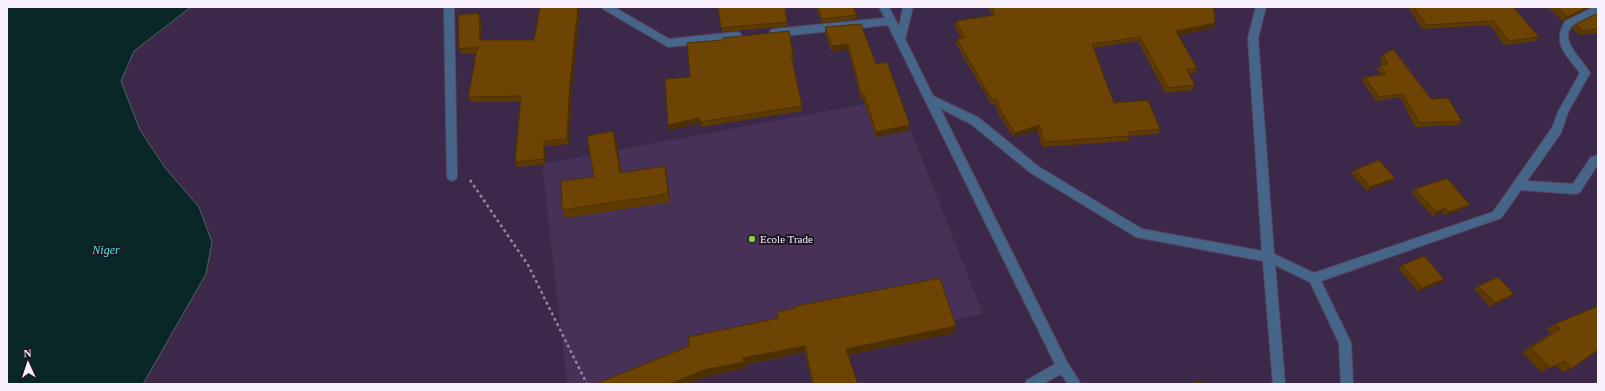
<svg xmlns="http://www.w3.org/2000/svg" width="1605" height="391" viewBox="0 0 1605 391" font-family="'Times New Roman',serif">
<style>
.built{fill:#483156}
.water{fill:#082726;stroke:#506466}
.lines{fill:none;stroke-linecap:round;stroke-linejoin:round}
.minor-casing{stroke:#564562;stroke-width:2}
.path{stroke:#94869d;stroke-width:2.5;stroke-dasharray:3 3;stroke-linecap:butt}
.minor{fill:#456689;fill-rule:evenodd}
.wall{fill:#5e3a03}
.shaded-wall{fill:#4c3002}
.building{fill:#6d4403;stroke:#4c3002}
.poi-dot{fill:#8ece43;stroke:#1f1625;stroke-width:1.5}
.labels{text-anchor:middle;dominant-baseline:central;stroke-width:4;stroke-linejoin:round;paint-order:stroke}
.poi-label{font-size:11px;fill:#f8f1fd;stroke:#1f1625;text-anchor:start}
.water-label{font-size:12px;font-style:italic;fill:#54e1da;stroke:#1f1625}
</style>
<rect width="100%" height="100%" fill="#3c2949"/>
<path class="built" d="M898,98L983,314L661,384H567L542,164Z"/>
<path class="water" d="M7,7H191L134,51L121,81L140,130L166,169L199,207L212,242L206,274L143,384H7Z"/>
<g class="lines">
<defs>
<g id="minor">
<path d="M444,7H454L457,176L456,179L452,181L448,179L447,176Z"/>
<path d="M601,7H614L669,39L737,32L740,33L742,36L740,39L737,40L668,47L603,9Z"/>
<path d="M879,7H889L899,27L903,7H913L905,39L933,96L979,118L1039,167L1142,229L1262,251L1248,38L1256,7H1266L1258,38L1274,254L1314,273L1493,212L1552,128L1558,112L1580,73C1566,54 1552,45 1565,21L1594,7H1598V13C1591,17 1578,20 1572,26C1558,40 1584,61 1590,73L1568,112L1561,133L1527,181L1573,184L1591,157L1598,155V164L1580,192L1576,194L1521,190L1501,218L1321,281L1351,343L1353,384H1341L1339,343L1310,282L1275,265L1285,384H1273L1263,261L1136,237L1031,173L971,124L940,108L1067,362L1081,384H1068L1061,374L1043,384H1025L1027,380L1055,364L888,25L774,37L771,36L769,33L771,30L774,29L885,18Z"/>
</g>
</defs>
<use href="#minor" class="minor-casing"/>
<path class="path" d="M470,180L528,265L587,384"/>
<use href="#minor" class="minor"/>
</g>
<g class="wall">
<path d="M718,7L787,22L788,26L722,32Z"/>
<path d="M816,7H853L857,15L856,19L822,23Z"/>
<path d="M988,7H1212L1213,28L1178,35L1197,68L1195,73L1189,74L1195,85L1192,90L1165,93L1138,41L1093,48L1114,103L1160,129L1158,134L1130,136L1128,141L1042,147L1037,130L1013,137L1003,120H1001L995,104H991L956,44L957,39H961L955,26L956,21L992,15Z"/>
<path d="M1408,7H1513L1539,37L1535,41L1504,45L1490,25L1422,29Z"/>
<path d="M1547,7H1591L1563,21Z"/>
<path d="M580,10L572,87L569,144L546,146V164L517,167L515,162L520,102H471L468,97L475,63L474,61L476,53L462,54L459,49L481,19L482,40H534Z"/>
<path d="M1598,13V33L1580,35L1572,29L1578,23Z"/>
<path d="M825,27L876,64L909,130L876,137L863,99H861L848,49L832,52L825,33Z"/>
<path d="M723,40L793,54V59H792L802,106V111L701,127L700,123L669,130L668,125L690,77Z"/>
<path d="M1383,55L1431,99L1462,121L1458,125L1415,127L1400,97L1376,101L1362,81L1365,77L1381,74L1377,69L1380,65H1383L1380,59Z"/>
<path d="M613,131L616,140L622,173L665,166L667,175L670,202L566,218L562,210L594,177Z"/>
<path d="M1355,170L1391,181L1367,191L1351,173Z"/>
<path d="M1415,189L1470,205L1465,208L1445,215L1442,212L1432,216L1411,192Z"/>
<path d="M1402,265L1444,279L1440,283L1418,291L1398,268Z"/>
<path d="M1478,286L1510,297L1490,307L1474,289Z"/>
<path d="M796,306L954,333L848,355L858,384H812L805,352L744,365L745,368L706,377L687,384H598L777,318V312L796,308Z"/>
<path d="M1598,306L1572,368L1563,372L1555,365L1541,372L1522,352L1551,333L1546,329L1555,324Z"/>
</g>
<g class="shaded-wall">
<path d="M578,7H579L580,10L572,87L569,144L567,139L570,82Z"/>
<path d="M1587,7H1591L1563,21L1568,17Z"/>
<path d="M479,13L481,19L482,45L480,40Z"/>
<path d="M1215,23L1213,28L1173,36L1176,31Z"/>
<path d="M848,44V49L832,52V46Z"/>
<path d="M1004,115L1003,120H1001L1003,116Z"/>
<path d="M699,118L700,123L669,130L668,125Z"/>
<path d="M910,125L909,130L876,137V132Z"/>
<path d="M1039,125L1037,130L1013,137L1015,133Z"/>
<path d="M613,131L616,140L623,181L620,173Z"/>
<path d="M544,141L546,146V164L544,159Z"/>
<path d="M665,166L667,175L670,202L668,194Z"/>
<path d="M1395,178L1391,181L1367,191L1370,187Z"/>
<path d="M1470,205L1465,208L1445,215L1449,212Z"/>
<path d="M1446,208L1442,212L1432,216L1436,212Z"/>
<path d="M1444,279L1440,283L1418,291L1422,288Z"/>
<path d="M1514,294L1510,297L1490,307L1495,303Z"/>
<path d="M956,326L954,333L845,355L846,349Z"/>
<path d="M805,346V352L744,365L745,368L706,377L687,384H670L704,370L743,358Z"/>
</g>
<g class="building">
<path d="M540,7H578L570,82L567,139L544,141V159L515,162L521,96L468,97L475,61H474L478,47L459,49L458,15L479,13L480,40H534Z"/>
<path d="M718,7H785L787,22L721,28Z"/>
<path d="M818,7H853L857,15L822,19Z"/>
<path d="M992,7H1212L1215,12V23L1176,31L1197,68L1187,70L1195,85L1168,88L1140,37L1092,44L1114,103L1148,100L1160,129L1129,132L1130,136L1044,142L1039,125L1015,133L1004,115L1003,116L996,99L992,100L957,39L964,38L956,21L995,15Z"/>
<path d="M1414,7H1513L1539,37L1509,41L1493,21L1426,25Z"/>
<path d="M1556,7H1587L1568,17Z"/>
<path d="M1598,13V29L1584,31L1576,25L1578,23Z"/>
<path d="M861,24L876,64L887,62L910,125L876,132L864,94H861L848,44L832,46L825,27Z"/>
<path d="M789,31L793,54H791L802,106L700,122L699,118L668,125L665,79L690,77L687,43L723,40V38Z"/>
<path d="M1393,49L1431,99L1448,98L1462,121L1419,123L1403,94L1379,97L1365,77L1386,74L1380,65L1388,64L1383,55Z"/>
<path d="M613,131L620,173L665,166L668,194L562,210L561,181L594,177L587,136Z"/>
<path d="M1379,160L1395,178L1370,187L1355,170Z"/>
<path d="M1447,178L1470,205L1449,212L1446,208L1436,212L1415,189Z"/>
<path d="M1424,256L1444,279L1422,288L1402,265Z"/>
<path d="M1498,277L1514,294L1495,303L1478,286Z"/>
<path d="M940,278L956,326L846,349L858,384H813L805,346L743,358L744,362L704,370L670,384H598V383L689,346L688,337L778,318L777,312L796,308V306Z"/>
<path d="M1598,306V350L1572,368L1565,361L1550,368L1531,348L1560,329L1555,324Z"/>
<path d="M1194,382L1210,384H1194Z"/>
</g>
<circle class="poi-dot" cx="752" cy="239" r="4"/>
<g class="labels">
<g class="poi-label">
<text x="760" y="239">Ecole Trade</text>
</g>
<g class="water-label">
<text x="106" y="250">Niger</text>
</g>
</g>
<rect width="1605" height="391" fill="none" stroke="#f8f1fd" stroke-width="16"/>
<g transform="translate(28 363) rotate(357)" stroke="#1f1625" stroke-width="3" paint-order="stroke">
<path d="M0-3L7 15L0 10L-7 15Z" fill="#f8f1fd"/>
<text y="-6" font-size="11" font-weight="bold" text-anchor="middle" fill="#f8f1fd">N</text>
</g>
</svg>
